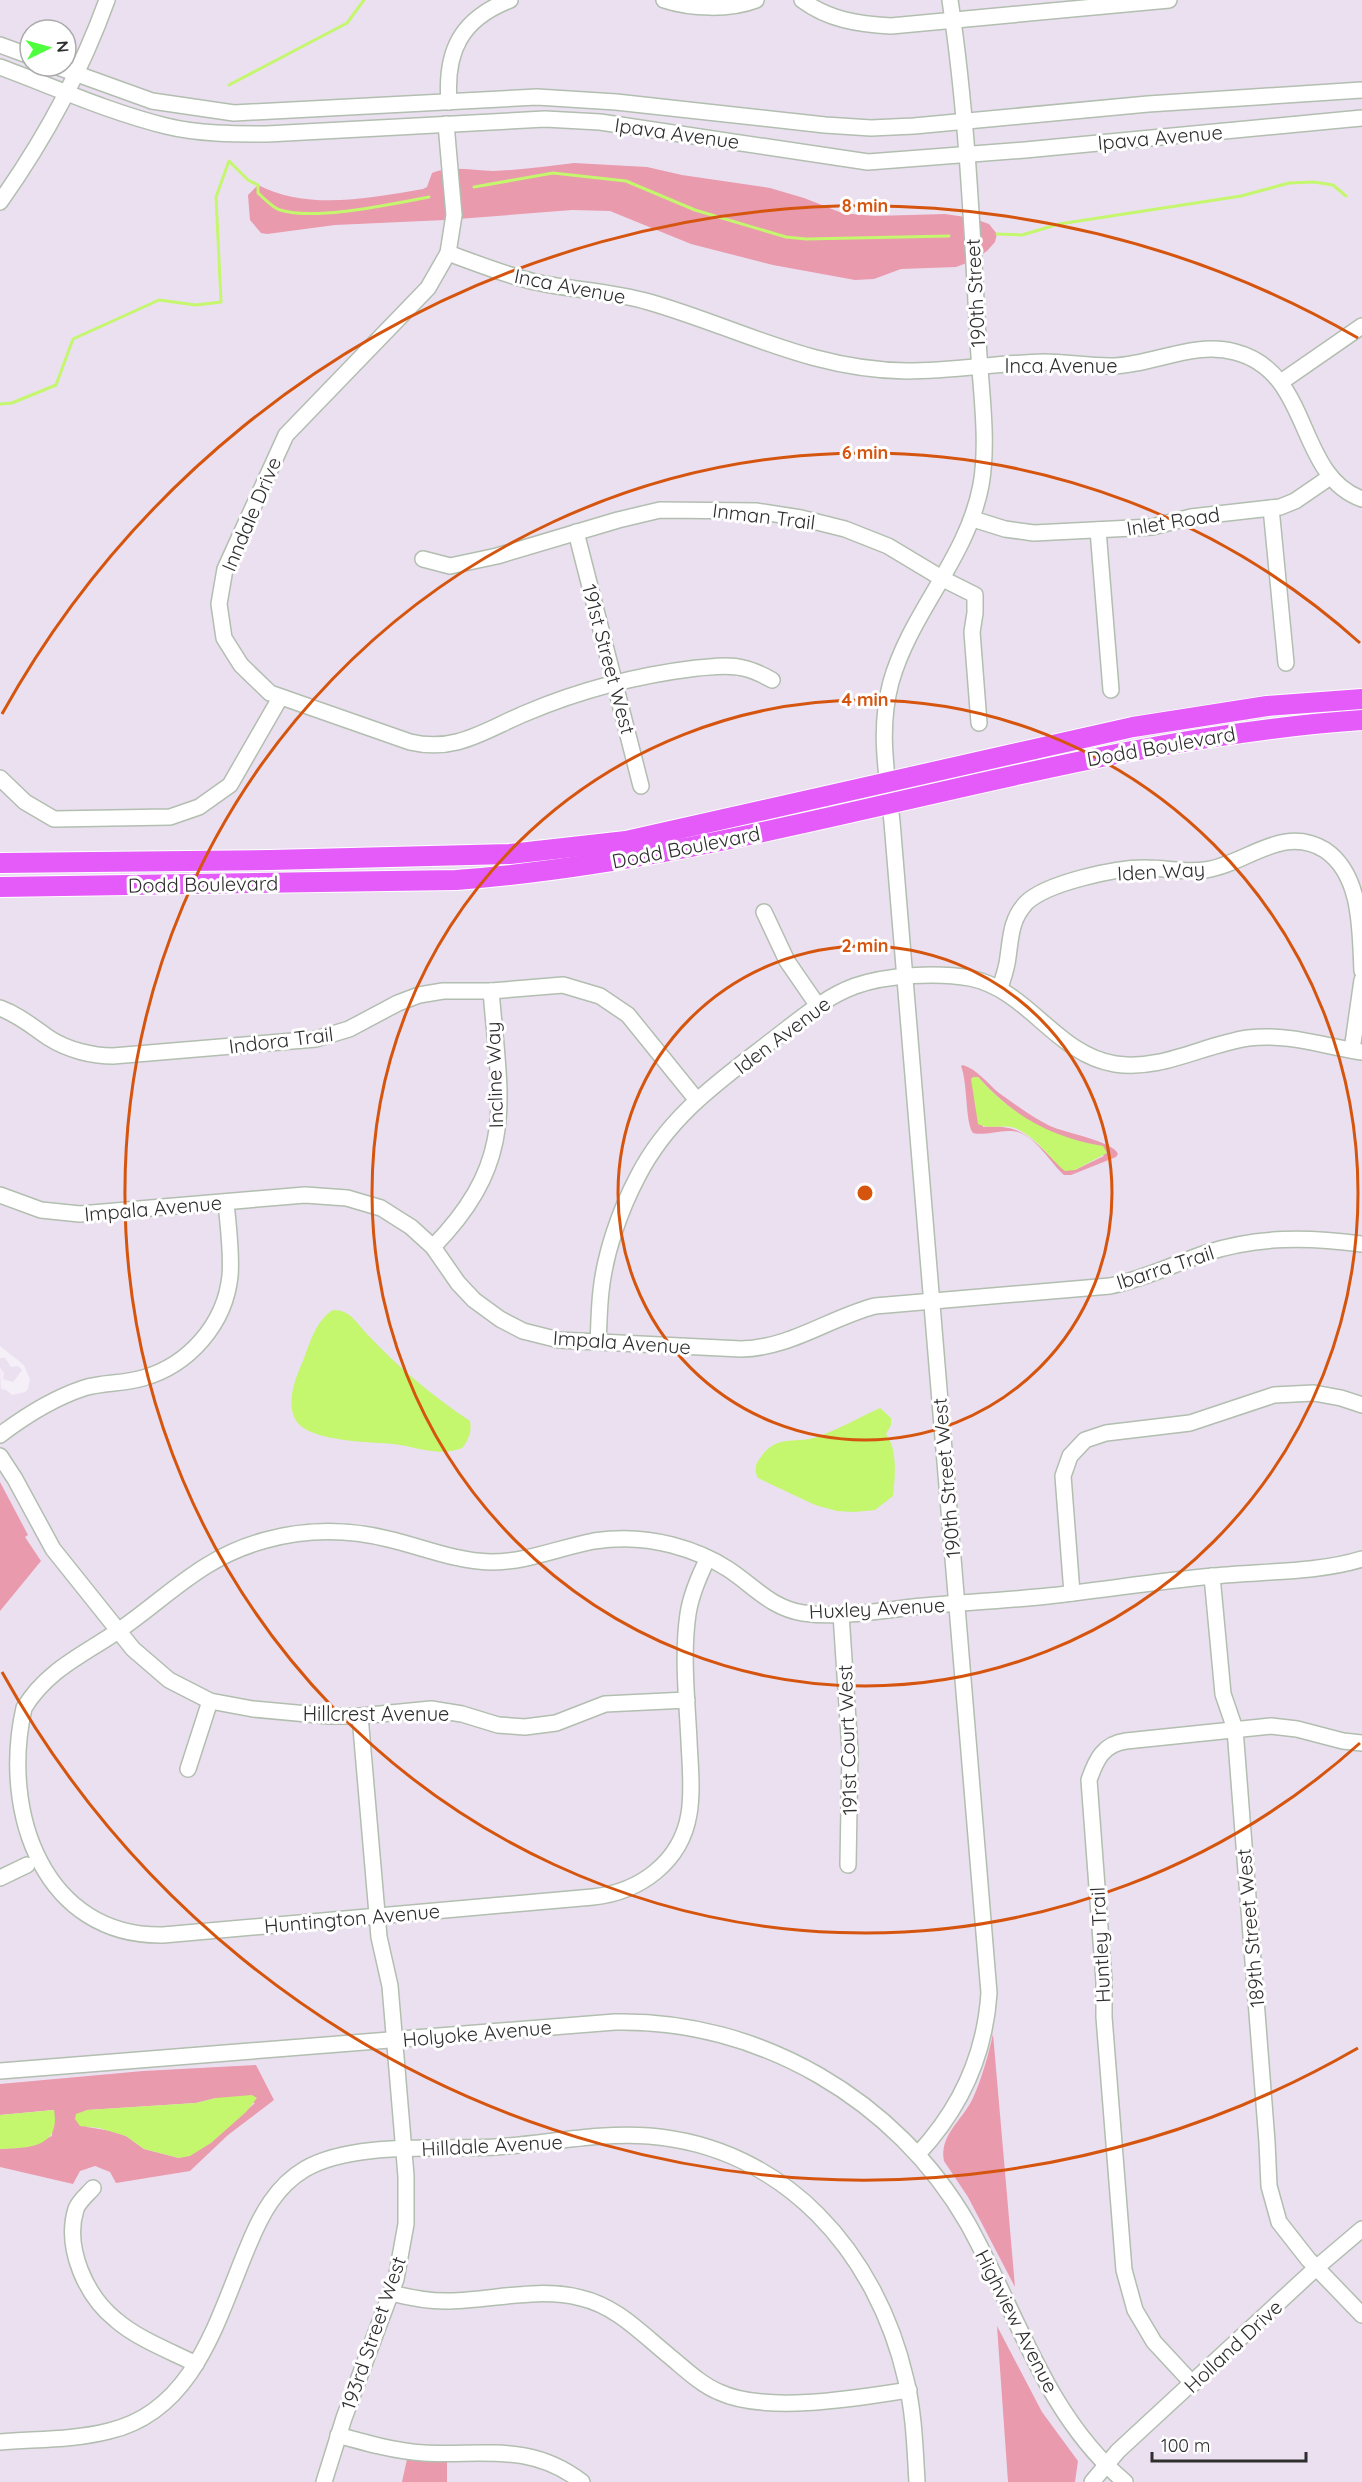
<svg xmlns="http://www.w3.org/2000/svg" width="1362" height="2482" viewBox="0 0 1362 2482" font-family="Quicksand,sans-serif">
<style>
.green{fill:#e99aad;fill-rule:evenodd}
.plaza{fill:#f5eff7}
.water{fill:#c4f66e}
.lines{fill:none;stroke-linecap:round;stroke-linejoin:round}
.stream{stroke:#c4f66e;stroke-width:3}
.minor-casing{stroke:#b2beb0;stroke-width:18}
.major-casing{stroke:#fff;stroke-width:22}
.minor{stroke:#fff;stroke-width:15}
.major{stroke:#e55bf9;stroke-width:20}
.ring{fill:none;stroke:#d5550f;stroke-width:3}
.labels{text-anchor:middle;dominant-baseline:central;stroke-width:6;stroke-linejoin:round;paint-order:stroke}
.street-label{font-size:20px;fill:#2e2e2e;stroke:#fff}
.centre{fill:#d5550f;stroke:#fff;stroke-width:3}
.ring-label{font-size:18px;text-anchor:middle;font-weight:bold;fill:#d5550f;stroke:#fff;stroke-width:6;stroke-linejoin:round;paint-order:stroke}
</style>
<rect width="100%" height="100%" fill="#ebe0f0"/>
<g class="green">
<path d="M574,163L647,167L682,175L770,188L804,198L842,213L874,216L945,214L972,218L989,224L997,234L995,242L987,251L972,261L956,267L901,269L874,279L855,280L773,265L691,244L610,211L572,210L445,220L335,225L267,234L261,233L250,220L248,195L258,185C309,211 369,198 423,189L427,187L432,173C450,165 474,171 493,171C520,170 548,166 574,163Z"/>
<path d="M963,1065C978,1070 987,1083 999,1093C1016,1105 1032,1117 1050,1126C1065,1133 1113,1141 1118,1154L1116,1157L1071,1175H1064C1050,1163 1033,1131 1011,1131C998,1130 985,1136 973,1133C965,1122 968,1084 961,1066ZM978,1077C998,1099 1022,1119 1049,1132C1072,1143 1082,1136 1104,1156L1075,1170C1068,1167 1058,1164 1053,1159C1029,1136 1019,1124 983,1127Z"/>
<path d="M0,1482L28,1535L25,1537L41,1561L0,1611Z"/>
<path d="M993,2034L1015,2287L968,2197L944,2161C939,2135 962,2121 973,2098C982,2078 988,2056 993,2034Z"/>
<path d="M256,2065L274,2100L228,2135L190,2171L116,2183L110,2172L95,2166L80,2171L73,2184L0,2167V2149L29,2146L52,2136L53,2110L0,2115V2084L143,2071ZM216,2098L255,2103L230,2125L179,2158L144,2149L126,2136L111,2131L87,2127V2110L196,2103Z"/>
<path d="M997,2326L1042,2412L1078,2461L1075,2482H1008Z"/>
<path d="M407,2459L447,2460V2482H402Z"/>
</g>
<path class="plaza" d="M0,1346L24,1365L30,1379L28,1389L25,1392L12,1395L6,1390L1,1389L0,1368L4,1373L3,1379L13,1382L22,1370L18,1366L11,1367L5,1358H0Z"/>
<g class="water">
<path d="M973,1077H978C1011,1115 1053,1138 1103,1146L1107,1153L1075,1170L1065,1171C1048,1157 1037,1137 1015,1128C1003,1124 989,1130 978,1124L971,1079Z"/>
<path d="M333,1310C350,1310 355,1321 366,1333C398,1367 431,1395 470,1421C472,1431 469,1440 462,1448C440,1457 416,1447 394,1444C372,1442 311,1442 297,1422C285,1404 295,1379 303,1361C310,1343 316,1320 333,1310Z"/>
<path d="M880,1408L891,1418V1425L886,1434C898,1450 895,1477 893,1496L875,1510L854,1512L837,1511L815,1505L758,1478C754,1470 755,1464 761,1457C777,1433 797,1445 820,1436C841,1428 860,1417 880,1408Z"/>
<path d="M252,2095L257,2098L246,2112L211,2143L190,2156L179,2158L144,2149L126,2136L99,2128L80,2126L75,2119L76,2114L87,2110L196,2103L216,2098Z"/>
<path d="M54,2110C61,2148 28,2148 0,2149V2115Z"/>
</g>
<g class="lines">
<g class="stream">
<path d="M229,85L347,23L364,0"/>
<path d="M474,187L553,173L626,181L695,210L786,237L806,239L949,236"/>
<path d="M997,234L1022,235L1059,224L1241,196L1289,183L1314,182L1333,185L1346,196"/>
<path d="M0,404L12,403L56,385L73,339L159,300L196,305L221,302L216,197L229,161L248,180L258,185V193C264,198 273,208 280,210C316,221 391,204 429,197"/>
</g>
<defs>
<g id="minor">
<path d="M664,0C691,9 730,10 756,0"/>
<path d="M802,0C829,20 858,24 891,26L1169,0"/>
<path d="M0,45L30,56"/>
<path d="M55,66L152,101L234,113L537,97L616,102L825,125L871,128L914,126L1148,104L1362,90"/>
<path d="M0,67C54,87 109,112 166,126C198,134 235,134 267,134L545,119L600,122L868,162L1025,150L1362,118"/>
<path d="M449,102C445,51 461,19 510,0"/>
<path d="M446,124L454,215L448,253L428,288L286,435L225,569L219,604L224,638L241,665L270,693L410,742C456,753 485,730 526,713C580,690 639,675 697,668C712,667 728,664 743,668C753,670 763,675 772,680"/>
<path d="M0,202C44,140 81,72 107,0"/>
<path d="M448,253C476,263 505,275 535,282C572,290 612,291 649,302C739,328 811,370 907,371C953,371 999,363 1044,362C1068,362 1091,367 1115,366C1155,364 1195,341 1235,352C1313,372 1295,475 1362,499"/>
<path d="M1281,382L1362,326"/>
<path d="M1271,508L1286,663"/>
<path d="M973,519L1005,529L1034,533L1152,527L1191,517L1280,507L1295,501L1330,477"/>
<path d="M1098,530L1111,690"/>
<path d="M576,532L641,786"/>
<path d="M423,559L450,566L497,556L618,520L660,510L756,511L801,518L845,529L888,546L943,579L975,595V613L972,632L979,723"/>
<path d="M0,778L25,802L54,819L170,817L199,807L230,785L280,698"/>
<path d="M764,912L787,961L818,1006"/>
<path d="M1000,988C1003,978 1007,968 1008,957C1011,936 1011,919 1026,903C1046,883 1118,867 1147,868C1166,868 1185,873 1205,870C1247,864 1282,824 1325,850C1362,875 1360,930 1362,971"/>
<path d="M0,1008C19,1015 33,1027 49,1038C68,1050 92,1056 113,1056L316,1039L349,1029L398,1003L419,995L443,991H491L563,985L600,996L628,1015L696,1099"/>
<path d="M1352,1050L1362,980"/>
<path d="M0,1195L41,1210L80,1214L305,1195L347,1198L381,1208L411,1227L433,1247L458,1283L474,1300L500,1319L523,1331L559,1340L741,1349C791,1348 829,1318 875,1306L1110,1286C1144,1279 1174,1264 1206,1253C1258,1236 1309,1237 1362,1244"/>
<path d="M433,1247C518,1160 500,1101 491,991"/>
<path d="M598,1342C599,1325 599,1308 601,1291C605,1253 620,1210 638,1176C670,1114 721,1080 775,1038C800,1019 825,997 855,986C886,975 937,972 970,978C1029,990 1055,1054 1115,1064C1162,1071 1202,1045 1248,1038C1288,1033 1323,1046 1362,1052"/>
<path d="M0,1435C25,1416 54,1398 84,1388C103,1382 123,1384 143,1378C189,1365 225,1324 230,1276C232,1252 228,1226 226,1202"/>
<path d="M0,1456L15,1479L53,1549L133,1649L169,1680L210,1701L253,1709L329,1716H360L431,1709L462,1714L498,1725L525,1727L556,1723L605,1704L687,1700"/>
<path d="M708,1558C699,1576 691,1594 688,1614C682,1655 687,1700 689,1741C690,1765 693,1790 689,1814C681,1862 640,1892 593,1897L163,1935C45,1937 0,1814 24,1708C47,1670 83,1655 118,1631C170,1595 202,1557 266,1540C306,1529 348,1529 388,1539C423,1547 454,1561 491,1562C527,1562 558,1548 594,1541C620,1537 646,1538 672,1545C691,1550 711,1558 728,1569C754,1586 771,1608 803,1613C845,1619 892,1608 934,1605C972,1602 1010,1600 1048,1596C1103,1590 1158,1581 1214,1576C1261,1571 1317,1573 1362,1559"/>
<path d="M1212,1576L1223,1694L1235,1729L1267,2142L1269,2186L1279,2222L1308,2259L1362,2315"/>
<path d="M1072,1593L1063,1476L1070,1456L1085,1440L1106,1433L1190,1423L1274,1395L1314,1393L1341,1398L1362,1405"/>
<path d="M841,1614L850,1751L848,1865"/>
<path d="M188,1769L210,1701"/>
<path d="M0,1878L27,1865"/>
<path d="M0,2071L615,2022C759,2019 897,2100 968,2224C1017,2312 1045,2415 1125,2482"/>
<path d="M918,2154C960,2109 985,2055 989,1993L892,822C887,774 878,730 891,682C911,611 967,559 981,485C989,440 980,385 978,339C972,226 967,112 950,0"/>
<path d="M93,2188C87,2195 79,2201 76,2209C64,2248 86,2296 116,2320C138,2339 170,2351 196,2364"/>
<path d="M391,2293C411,2298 430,2302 450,2301C493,2300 539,2287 581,2298C616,2306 641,2333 668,2355C684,2368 700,2384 719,2392C766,2414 858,2398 909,2390"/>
<path d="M1193,2384L1154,2342L1135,2310L1124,2270L1104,2017V1981L1089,1780C1096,1760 1103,1744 1126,1741L1271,1726L1297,1729L1343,1741L1362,1743"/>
<path d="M338,2435C366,2443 394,2451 424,2453C483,2456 530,2442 582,2482"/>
<path d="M0,2442C36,2439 74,2440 109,2431C196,2411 218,2316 249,2244C261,2215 276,2186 305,2169C353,2141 441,2150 495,2147C546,2144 598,2132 649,2136C785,2147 877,2253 906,2380C914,2413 915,2448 917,2482"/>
<path d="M324,2482L344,2418L396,2279L406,2224V2176L390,1986L379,1937L360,1716"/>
<path d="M1092,2482L1118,2451L1316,2268L1362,2229"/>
</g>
<g id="major">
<path d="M0,863L270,860L510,854L626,841L1133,727L1267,706L1362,699"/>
<path d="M0,887L456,880C763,857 1055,741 1362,720"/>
</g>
</defs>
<use href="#minor" class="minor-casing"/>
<use href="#major" class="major-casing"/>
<use href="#minor" class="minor"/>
<use href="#major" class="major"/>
</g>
<g class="ring">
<circle cx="865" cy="1193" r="247"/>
<circle cx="865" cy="1193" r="493"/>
<path d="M1360 1743A740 740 0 1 1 1360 643"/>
<path d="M1358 2048A987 987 0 0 1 2 1672M2 714A987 987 0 0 1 1358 338"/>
</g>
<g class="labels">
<g class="street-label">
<text transform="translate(677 133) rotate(8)">Ipava Avenue</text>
<text transform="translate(1160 137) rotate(-5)">Ipava Avenue</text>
<text transform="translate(570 286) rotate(11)">Inca Avenue</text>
<text transform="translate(975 293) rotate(-93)">190th Street</text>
<text x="1061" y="365">Inca Avenue</text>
<text transform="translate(251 514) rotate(-67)">Inndale Drive</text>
<text transform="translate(764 516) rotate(7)">Inman Trail</text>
<text transform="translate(1173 521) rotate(-9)">Inlet Road</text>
<text transform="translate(609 659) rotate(75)">191st Street West</text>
<text transform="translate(1161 746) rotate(-10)">Dodd Boulevard</text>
<text transform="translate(686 847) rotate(-11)">Dodd Boulevard</text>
<text transform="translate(1161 871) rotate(-3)">Iden Way</text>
<text transform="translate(203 884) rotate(-1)">Dodd Boulevard</text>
<text transform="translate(782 1035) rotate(-37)">Iden Avenue</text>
<text transform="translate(281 1040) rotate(-7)">Indora Trail</text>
<text transform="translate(494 1075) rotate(-92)">Incline Way</text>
<text transform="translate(153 1208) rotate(-5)">Impala Avenue</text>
<text transform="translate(1165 1267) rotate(-18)">Ibarra Trail</text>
<text transform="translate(622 1342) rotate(4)">Impala Avenue</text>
<text transform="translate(946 1478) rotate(-95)">190th Street West</text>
<text transform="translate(877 1608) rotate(-3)">Huxley Avenue</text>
<text x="376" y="1713">Hillcrest Avenue</text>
<text transform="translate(847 1740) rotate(-92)">191st Court West</text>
<text transform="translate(352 1918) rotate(-5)">Huntington Avenue</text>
<text transform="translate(1250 1928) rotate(-95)">189th Street West</text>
<text transform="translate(1100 1945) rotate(-93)">Huntley Trail</text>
<text transform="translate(477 2033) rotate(-5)">Holyoke Avenue</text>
<text transform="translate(492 2145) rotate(-3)">Hilldale Avenue</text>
<text transform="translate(1017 2321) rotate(63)">Highview Avenue</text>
<text transform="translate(373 2333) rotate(-71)">193rd Street West</text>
<text transform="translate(1233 2346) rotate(-43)">Holland Drive</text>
</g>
</g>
<circle cx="865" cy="1193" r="9" class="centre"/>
<g class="ring-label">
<text x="865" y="212">8 min</text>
<text x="865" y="459">6 min</text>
<text x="865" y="706">4 min</text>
<text x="865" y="952">2 min</text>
</g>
<g transform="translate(48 48) rotate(85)"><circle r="28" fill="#ffffff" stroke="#ababab" stroke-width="1.5"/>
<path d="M0-4.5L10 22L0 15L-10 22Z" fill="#4eff3e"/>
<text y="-9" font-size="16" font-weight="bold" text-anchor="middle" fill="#2e2e2e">N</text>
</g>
<path d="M1152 2452v9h154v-9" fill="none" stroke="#2e2e2e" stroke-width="3"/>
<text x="1161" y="2452" font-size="18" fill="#2e2e2e" stroke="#ffffff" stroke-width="4.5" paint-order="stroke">100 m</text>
</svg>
